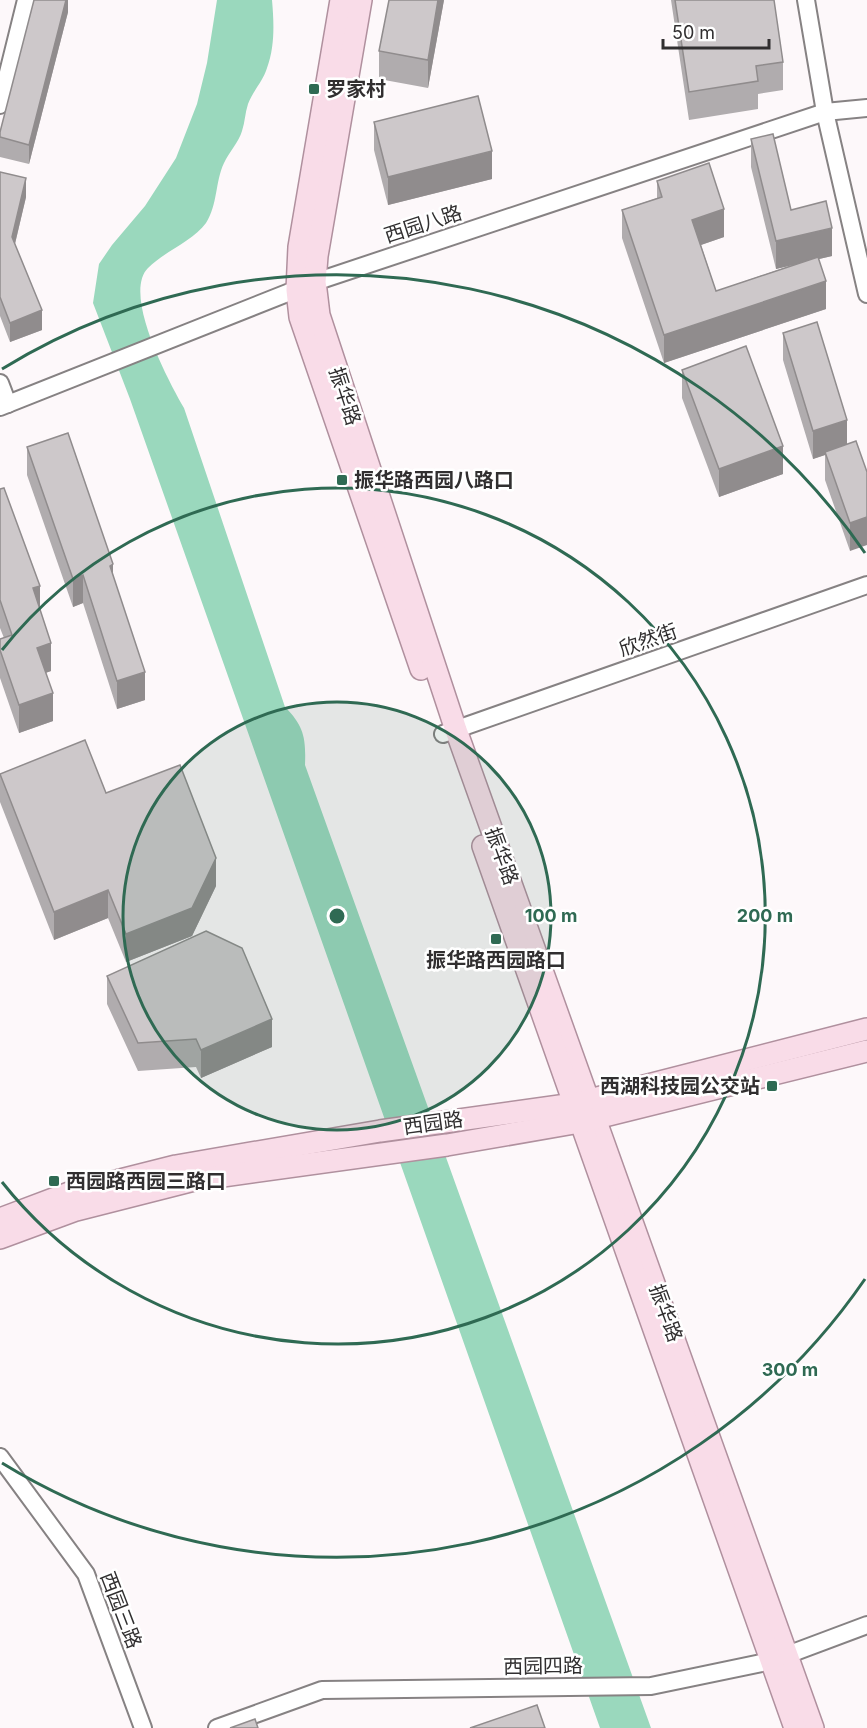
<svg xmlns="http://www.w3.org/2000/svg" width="867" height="1728" viewBox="0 0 867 1728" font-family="Inter,'Noto Sans SC',sans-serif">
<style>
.water{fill:#9ad8bd}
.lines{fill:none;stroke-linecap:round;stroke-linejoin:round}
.minor-casing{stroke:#868283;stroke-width:20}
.major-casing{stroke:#b0909e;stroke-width:24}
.minor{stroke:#fff;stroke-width:16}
.major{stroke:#f9dce8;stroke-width:21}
.wall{fill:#b0acae}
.shaded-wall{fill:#908c8d}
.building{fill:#cdc8ca;stroke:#908c8d;stroke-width:1.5}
.ring{fill:none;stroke:#2f6a53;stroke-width:3}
.poi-dot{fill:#2f6a53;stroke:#fff;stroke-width:2}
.labels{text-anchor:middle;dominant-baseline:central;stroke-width:5;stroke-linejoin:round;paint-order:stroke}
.poi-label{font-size:20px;font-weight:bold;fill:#312f30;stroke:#fff;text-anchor:start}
.street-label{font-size:20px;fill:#312f30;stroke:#fff}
.centre{fill:#2f6a53;stroke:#fff;stroke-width:3}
.ring-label{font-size:18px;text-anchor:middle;font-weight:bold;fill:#2f6a53;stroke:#fff;stroke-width:5;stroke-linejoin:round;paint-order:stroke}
</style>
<rect width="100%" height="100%" fill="#fdf8fa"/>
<path class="water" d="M217,0H272C274,23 275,46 267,68C263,81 253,91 248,104C245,113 245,122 242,131C239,142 229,152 224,163C215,182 218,204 206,223C193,241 165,251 148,268C122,294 169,382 184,408L285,707C304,726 306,738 305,765L651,1728H600L130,399L93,303L99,264L112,245L145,206L176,158L197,104L207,63Z"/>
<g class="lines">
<defs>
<g id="minor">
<path d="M806,0L825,112L867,294"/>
<path d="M0,105L26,0"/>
<path d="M0,383L8,404"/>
<path d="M0,407L315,282L825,112L867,108"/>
<path d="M443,734L867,585"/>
<path d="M0,1457L86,1574L143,1728"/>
<path d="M217,1728L322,1690L651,1686L771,1661L867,1625"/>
</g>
<g id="major">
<path d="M341,0L299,247L297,290L300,317L421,669"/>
<path d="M361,0L317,256L315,282L319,315L456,730L813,1728"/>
<path d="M483,846L795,1728"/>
<path d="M0,1219L69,1193L176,1166L380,1131L574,1104L867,1029"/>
<path d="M0,1238L76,1210L194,1180L447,1145L580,1122L867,1051"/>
</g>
</defs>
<use href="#minor" class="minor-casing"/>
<use href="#major" class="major-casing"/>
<use href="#minor" class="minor"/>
<use href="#major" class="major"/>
</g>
<g class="wall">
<path d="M68,0V12L29,164L0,157V132Z"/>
<path d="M444,0L428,88L379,79V51Z"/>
<path d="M671,0H774L783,62V90L758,94V109L689,120Z"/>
<path d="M374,122L492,179L388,205L374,150Z"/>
<path d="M751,139L791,210L832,256L819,259L826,309L664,363L622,238V210L657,198V181L724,237L701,245L716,291L792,265L776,269L751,167Z"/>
<path d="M0,172L26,197L15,244L42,330L10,342L0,316Z"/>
<path d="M783,333L847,444L867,472L850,551L825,480V455L813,459L783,360Z"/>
<path d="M682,370L783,474L719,497L682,398Z"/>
<path d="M27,447L113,577L145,700L117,709L83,603L73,607L27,475Z"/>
<path d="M0,489L40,609L51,671L45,673L53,721L19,733L0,678V639L4,638L0,628Z"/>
<path d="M0,774L106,793L216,886L192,936L126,962L108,918L54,940L0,802Z"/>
<path d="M107,976L272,1047L201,1078L196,1067L138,1071L107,1004Z"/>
</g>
<g class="shaded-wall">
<path d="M66,0H68V12L29,164V145Z"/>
<path d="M438,0H444L428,88V60Z"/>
<path d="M492,151V179L388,205V177Z"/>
<path d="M26,178V197L12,256V237Z"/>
<path d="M724,209V237L692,248V220Z"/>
<path d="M832,228V256L776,269V241Z"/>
<path d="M826,281V309L664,363V335Z"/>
<path d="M42,310V330L10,342V323Z"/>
<path d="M847,420V448L825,452V455L813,459V431Z"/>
<path d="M783,446V474L719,497V469Z"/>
<path d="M867,517V545L850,551V523Z"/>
<path d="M113,564V592L110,566Z"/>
<path d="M83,575V603L73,607V579Z"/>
<path d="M40,586V614L33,588Z"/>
<path d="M51,643V671L37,676V648Z"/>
<path d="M145,672V700L117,709V681Z"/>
<path d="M53,693V721L19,733V705Z"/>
<path d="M216,858V886L192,936L126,962V934Z"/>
<path d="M108,890V918L54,940V912Z"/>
<path d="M272,1019V1047L201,1078V1050Z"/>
</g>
<g class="building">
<path d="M34,0H66L29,145L0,137V132Z"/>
<path d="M389,0H438L428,60L379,51Z"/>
<path d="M675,0H774L783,62L756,66L758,81L689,92Z"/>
<path d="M478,96L492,151L388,177L374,122Z"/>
<path d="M773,134L791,210L826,201L832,228L776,241L751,139Z"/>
<path d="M709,163L724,209L692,220L716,291L818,257L826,281L664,335L622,210L662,197L657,181Z"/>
<path d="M0,172L26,178L12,237L42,310L10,323L0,297Z"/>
<path d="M817,322L847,420L813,431L783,333Z"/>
<path d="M746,346L783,446L719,469L682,370Z"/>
<path d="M68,433L113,564L110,566L145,672L117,681L83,575L73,579L27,447Z"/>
<path d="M856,441L867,472V517L850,523L825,452Z"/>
<path d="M4,488L40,586L33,588L51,643L37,648L53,693L19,705L0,650V639L12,635L0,600V489Z"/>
<path d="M85,740L106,793L180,765L216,858L192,908L126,934L108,890L54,912L0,774Z"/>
<path d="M206,931L242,948L272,1019L201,1050L196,1039L138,1043L107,976Z"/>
<path d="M537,1705L545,1728H470Z"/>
<path d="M255,1719L258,1728H230Z"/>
</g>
<circle cx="337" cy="916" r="214" fill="#2f6a53" fill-opacity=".12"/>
<g class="ring">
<circle cx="337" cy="916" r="214"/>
<path d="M2 650A428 428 0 1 1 2 1182"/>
<path d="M865 1279A641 641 0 0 1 2 1463M2 369A641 641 0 0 1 865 553"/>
</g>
<g class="poi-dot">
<rect x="308" y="83" width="12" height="12" rx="3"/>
<rect x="336" y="474" width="12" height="12" rx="3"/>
<rect x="490" y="933" width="12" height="12" rx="3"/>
<rect x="766" y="1080" width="12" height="12" rx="3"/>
<rect x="48" y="1175" width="12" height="12" rx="3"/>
</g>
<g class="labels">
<g class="poi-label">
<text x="326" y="89">罗家村</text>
<text x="354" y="480">振华路西园八路口</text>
<text x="496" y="960" text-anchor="middle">振华路西园路口</text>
<text x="760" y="1086" text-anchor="end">西湖科技园公交站</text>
<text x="66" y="1181">西园路西园三路口</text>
</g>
<g class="street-label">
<text transform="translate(423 224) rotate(-18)">西园八路</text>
<text transform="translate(345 396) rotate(72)">振华路</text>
<text transform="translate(648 640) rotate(-19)">欣然街</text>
<text transform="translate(502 856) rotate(70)">振华路</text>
<text transform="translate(433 1123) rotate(-8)">西园路</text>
<text transform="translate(666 1313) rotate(70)">振华路</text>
<text transform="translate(121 1610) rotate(69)">西园三路</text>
<text transform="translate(543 1666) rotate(-1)">西园四路</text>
</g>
</g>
<circle cx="337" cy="916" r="9" class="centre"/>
<g class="ring-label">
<text x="551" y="922">100 m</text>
<text x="765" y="922">200 m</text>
<text x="790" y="1376">300 m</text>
</g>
<path d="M663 39v9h106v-9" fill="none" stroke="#312f30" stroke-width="3"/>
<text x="672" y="39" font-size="18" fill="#312f30" stroke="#ffffff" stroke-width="4.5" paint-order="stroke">50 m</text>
</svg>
